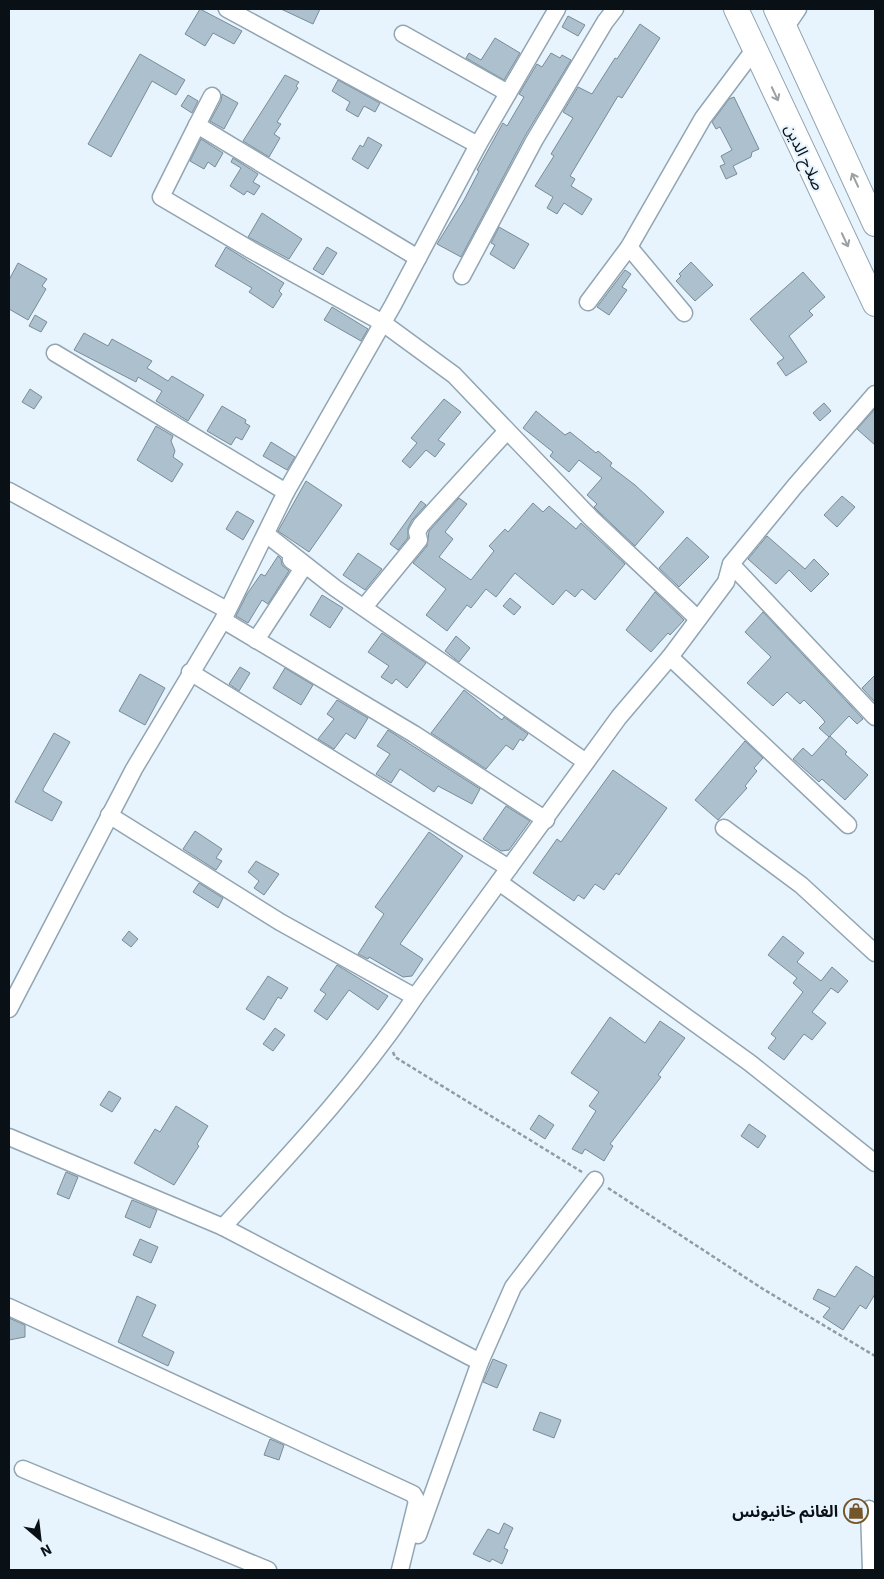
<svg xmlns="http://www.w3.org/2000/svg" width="884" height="1579" viewBox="0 0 884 1579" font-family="'IBM Plex Sans','Noto Sans Arabic',sans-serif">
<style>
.building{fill:#acc0ce;stroke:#798c99}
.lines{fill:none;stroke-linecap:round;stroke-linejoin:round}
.minor-casing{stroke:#91a5b2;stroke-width:19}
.highway-casing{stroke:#91a5b2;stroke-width:26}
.path{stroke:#919ba3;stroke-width:2.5;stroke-dasharray:4 2.5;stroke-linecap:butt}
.minor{stroke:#fff;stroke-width:16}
.highway{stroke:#fff;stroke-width:24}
.oneway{stroke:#9da0a2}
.labels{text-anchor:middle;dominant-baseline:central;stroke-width:4.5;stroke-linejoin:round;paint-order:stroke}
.street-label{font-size:16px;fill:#0a1116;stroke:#e7f4fd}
.poi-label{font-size:16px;font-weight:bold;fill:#0a1116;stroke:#e7f4fd;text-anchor:end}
</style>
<rect width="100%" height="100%" fill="#e7f4fd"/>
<g class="building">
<path d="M200,9L242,31L234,44L213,33L205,46L185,34Z"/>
<path d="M281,9H320L313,24Z"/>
<path d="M568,16L585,25L578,36L562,27Z"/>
<path d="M640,24L660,38L622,98L618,96L570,176L575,179L571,186L592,199L582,215L564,203L557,214L547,208L553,197L535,186L554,156L551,154L573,118L563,112L578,87L592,94L615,58L617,59Z"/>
<path d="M495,38L520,53L504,80L466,58L469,53L481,60Z"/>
<path d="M551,53L560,58L562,55L571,60L525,136L461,257L437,244L464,200L479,171L477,170L503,123L507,126L524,97L519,94L537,64L542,67Z"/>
<path d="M140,54L185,80L176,95L152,81L111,157L88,144Z"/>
<path d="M285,75L299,82L296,86L298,88L277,122L281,124L274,134L280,138L269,157L243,141Z"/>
<path d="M338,80L380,103L375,112L364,106L358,117L346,110L350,102L332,91Z"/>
<path d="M222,94L238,103L224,129L210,121L221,101Z"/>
<path d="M188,95L198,101L192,113L181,106Z"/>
<path d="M734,97L759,149L752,152L751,157L733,166L737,174L726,179L720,166L725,164L721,156L732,150L720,127L716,129L712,122L729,99Z"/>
<path d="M368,137L382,145L368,169L352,159L360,145L363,147Z"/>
<path d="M201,139L223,153L215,167L208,162L204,169L190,161Z"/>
<path d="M233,158L258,174L253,182L260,186L254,195L247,191L244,195L230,186L241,168L231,162Z"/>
<path d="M262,213L302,239L289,259L248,237Z"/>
<path d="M499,227L529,244L514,269L490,254L495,245L491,243Z"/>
<path d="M226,247L284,283L279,291L282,294L273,308L249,292L252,288L215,266Z"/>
<path d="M327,247L337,253L323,275L313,269Z"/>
<path d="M691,262L713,285L695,301L676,281L681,276L679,274Z"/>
<path d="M18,263L47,279L42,286L46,289L28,320L9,309V280Z"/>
<path d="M625,270L631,274L622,287L627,290L609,315L597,307Z"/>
<path d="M803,272L825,297L809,311L813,315L789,336L807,362L786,376L777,363L784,358L750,319Z"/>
<path d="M332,307L368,329L361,341L324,320Z"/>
<path d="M35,315L47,322L41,332L29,326Z"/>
<path d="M84,333L108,346L112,339L152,361L147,368L168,381L172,376L204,395L188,421L156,401L162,391L138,377L136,382L74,350Z"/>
<path d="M30,389L42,397L34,409L22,402Z"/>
<path d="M444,399L461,412L438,440L445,444L435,457L426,450L410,468L402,461L417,443L411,438Z"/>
<path d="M824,403L831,411L820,421L813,413Z"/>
<path d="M222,406L246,420L245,423L250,426L242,440L236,437L231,445L207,431Z"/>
<path d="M875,409V445L857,429Z"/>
<path d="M536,411L565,435L570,432L596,453L598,451L612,463L610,466L635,485L664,512L635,546L598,511L594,507L597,504L587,495L602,478L579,460L569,472L550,456L553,452L523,428Z"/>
<path d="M156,426L173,436L171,441L175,451L173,457L183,464L172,482L137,460Z"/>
<path d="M271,442L295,457L287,470L263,456Z"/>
<path d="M306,481L342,505L309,552L278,531Z"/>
<path d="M842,496L855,507L837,527L824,515Z"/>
<path d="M459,498L467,504L445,532L453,539L439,557L471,580L494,551L489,546L505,529L508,532L533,503L543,512L549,506L576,529L581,523L625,564L595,600L582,589L575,597L566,590L553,605L515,573L496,597L486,589L471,608L467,605L447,631L426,615L446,589L413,563L427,546L429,531Z"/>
<path d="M421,501L426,505L412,520L408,528V538L398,550L390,544Z"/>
<path d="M237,511L254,521L243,540L226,529Z"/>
<path d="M767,536L805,569L814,559L829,574L811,592L789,570L776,584L748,559Z"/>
<path d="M687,537L709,557L679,587L659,568Z"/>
<path d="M358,553L382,569L365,590L343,575Z"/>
<path d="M278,556L281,559L282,565L289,571L268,604L262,600L248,623L236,616L247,594L261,574L265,576Z"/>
<path d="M655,592L684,620L670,635L668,633L651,652L626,630Z"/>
<path d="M322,595L343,608L330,628L310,615Z"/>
<path d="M510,598L521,607L514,615L503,606Z"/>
<path d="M763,612L863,719L857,724L849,716L829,737L819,728L825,722L822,718L804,700L800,704L787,692L773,706L747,683L771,657L745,632Z"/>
<path d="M382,633L426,663L407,688L396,679L392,684L381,677L389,666L368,652Z"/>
<path d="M456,636L470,648L459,662L445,651Z"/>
<path d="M240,667L250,673L239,691L229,684Z"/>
<path d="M285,668L313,685L301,705L273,688Z"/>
<path d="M140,674L165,688L145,725L119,711Z"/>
<path d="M875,675V702L862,688Z"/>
<path d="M464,690L502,720L504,717L528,734L523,741L520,739L513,750L506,745L486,769L431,733Z"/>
<path d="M337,700L368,718L355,739L346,733L334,749L318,739L334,719L327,714Z"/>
<path d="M388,730L480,789L472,804L438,786L434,792L400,769L391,783L376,774L390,754L377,746Z"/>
<path d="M54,733L70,742L43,789V791L62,802L52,821L15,802Z"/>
<path d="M830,736L847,752L845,754L868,775L845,800L822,779L819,782L793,759L803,748L812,756Z"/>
<path d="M745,741L763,758L754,768L757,771L745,786L747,788L718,820L695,800Z"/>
<path d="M613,770L667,808L619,875L616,873L604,890L595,884L584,899L578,895L574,901L533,873L557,839L561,842Z"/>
<path d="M506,806L530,821L509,850L501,851L483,839Z"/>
<path d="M195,831L222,849L216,858L222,861L216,870L183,849Z"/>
<path d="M429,832L463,856L400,944L423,959L412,976L403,977L369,957L368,959L358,954L384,914L375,907Z"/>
<path d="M256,861L279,874L264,895L254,888L259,881L248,872Z"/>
<path d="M199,883L223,898L218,908L193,892Z"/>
<path d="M129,931L138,939L131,947L122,940Z"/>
<path d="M783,936L804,953L797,962L821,981L832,967L848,981L838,993L831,988L812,1012L826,1023L812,1040L804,1034L784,1060L768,1048L776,1038L771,1034L803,992L793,983L797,978L768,955Z"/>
<path d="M337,965L388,996L378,1010L349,990L327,1020L314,1011L326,994L320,990Z"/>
<path d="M268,976L288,988L281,999L278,997L264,1020L246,1009Z"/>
<path d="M610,1017L645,1043L660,1021L685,1038L658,1075L661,1077L610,1144L613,1146L604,1161L585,1149L582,1154L572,1149L596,1111L589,1106L599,1092L571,1073Z"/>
<path d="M275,1028L285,1035L273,1051L263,1044Z"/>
<path d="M109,1091L121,1098L112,1112L100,1105Z"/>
<path d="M176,1106L208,1126L197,1144L199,1146L174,1185L134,1163L155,1129L160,1132Z"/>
<path d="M539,1115L554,1125L545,1139L530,1129Z"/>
<path d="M749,1124L766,1136L758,1148L741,1136Z"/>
<path d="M66,1172L78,1177L69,1199L57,1194Z"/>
<path d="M132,1200L157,1210L150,1228L125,1217Z"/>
<path d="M140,1239L158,1247L151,1263L133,1255Z"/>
<path d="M856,1266L875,1278V1294L866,1309L860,1305L843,1330L823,1317L830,1308L813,1299L818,1289L835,1297Z"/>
<path d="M137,1296L156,1305L142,1336L174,1352L168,1366L118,1342Z"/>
<path d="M9,1318L25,1325V1337L9,1340Z"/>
<path d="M493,1359L507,1365L497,1388L483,1382Z"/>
<path d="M540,1412L561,1420L554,1438L533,1430Z"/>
<path d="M270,1439L284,1445L279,1460L264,1455Z"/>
<path d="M504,1523L513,1528L504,1548L508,1550L502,1564L492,1559L490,1562L473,1554L488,1529L499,1534Z"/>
</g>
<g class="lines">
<defs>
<g id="minor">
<path d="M227,9L478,145"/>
<path d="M785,28L798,9"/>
<path d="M403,34L508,93"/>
<path d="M212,96L197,125L418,258"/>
<path d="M197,125L161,197L251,250L383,323L454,375L591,518L698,619"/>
<path d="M629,247L684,313"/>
<path d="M462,276L534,141L605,22L615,9"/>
<path d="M588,302L629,247L703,118L754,50"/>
<path d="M55,353L286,492"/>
<path d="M9,491L227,610"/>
<path d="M266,534L335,588L586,762"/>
<path d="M731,564L875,717"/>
<path d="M365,606L419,540L417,532L421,525L506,432"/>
<path d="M223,620L414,734L546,820"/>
<path d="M256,640L303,568L291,560"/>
<path d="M670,657L848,825"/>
<path d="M190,672L509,868"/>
<path d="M109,815L280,922L415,997"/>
<path d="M724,828L801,885L875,953"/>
<path d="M499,882L750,1063L875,1163"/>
<path d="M9,1009L134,769L223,620L286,492L393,305L478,145L557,9"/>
<path d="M9,1137L223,1227L480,1362"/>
<path d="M223,1227C291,1153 359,1081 415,997L619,717L670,657L726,582L731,564L795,486L875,394"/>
<path d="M9,1307L413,1494L417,1501L400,1570"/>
<path d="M23,1469L268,1570"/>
<path d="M869,1509L871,1570"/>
<path d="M418,1535L480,1362L513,1287L595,1180"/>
</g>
<g id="highway">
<path d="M736,9L875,304"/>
<path d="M776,9L875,224"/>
</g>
</defs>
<use href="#minor" class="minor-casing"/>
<use href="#highway" class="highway-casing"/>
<g class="path">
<path d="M393,1052L395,1057L582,1172"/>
<path d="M608,1188L763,1289L875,1356"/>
</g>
<use href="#minor" class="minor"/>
<use href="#highway" class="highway"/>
</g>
<defs><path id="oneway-shaft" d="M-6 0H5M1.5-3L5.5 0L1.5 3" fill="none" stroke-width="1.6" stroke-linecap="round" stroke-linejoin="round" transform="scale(1.25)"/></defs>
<g class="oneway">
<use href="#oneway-shaft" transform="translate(775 94) rotate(65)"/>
<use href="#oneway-shaft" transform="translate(855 180) rotate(-115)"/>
<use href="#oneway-shaft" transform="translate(845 240) rotate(65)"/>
</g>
<defs>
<symbol id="shop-ring" viewBox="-11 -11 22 22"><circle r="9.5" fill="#e7f4fd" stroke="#74562a" stroke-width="1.5"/><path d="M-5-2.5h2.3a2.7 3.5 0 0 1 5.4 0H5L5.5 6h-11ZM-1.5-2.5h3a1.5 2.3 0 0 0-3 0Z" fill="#74562a"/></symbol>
</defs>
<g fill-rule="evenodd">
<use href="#shop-ring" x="842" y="1497" width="28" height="28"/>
</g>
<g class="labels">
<g class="street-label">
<text transform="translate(805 157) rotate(65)">صلاح الدين</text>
</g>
<g class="poi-label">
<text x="838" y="1511">الغانم خانيونس</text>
</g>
</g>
<rect width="884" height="1579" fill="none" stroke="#0a1116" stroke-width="20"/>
<g transform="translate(40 1539) rotate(152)" stroke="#e7f4fd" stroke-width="4" paint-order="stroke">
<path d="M0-4L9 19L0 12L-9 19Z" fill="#0a1116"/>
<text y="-8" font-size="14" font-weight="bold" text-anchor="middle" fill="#0a1116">N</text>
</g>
</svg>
